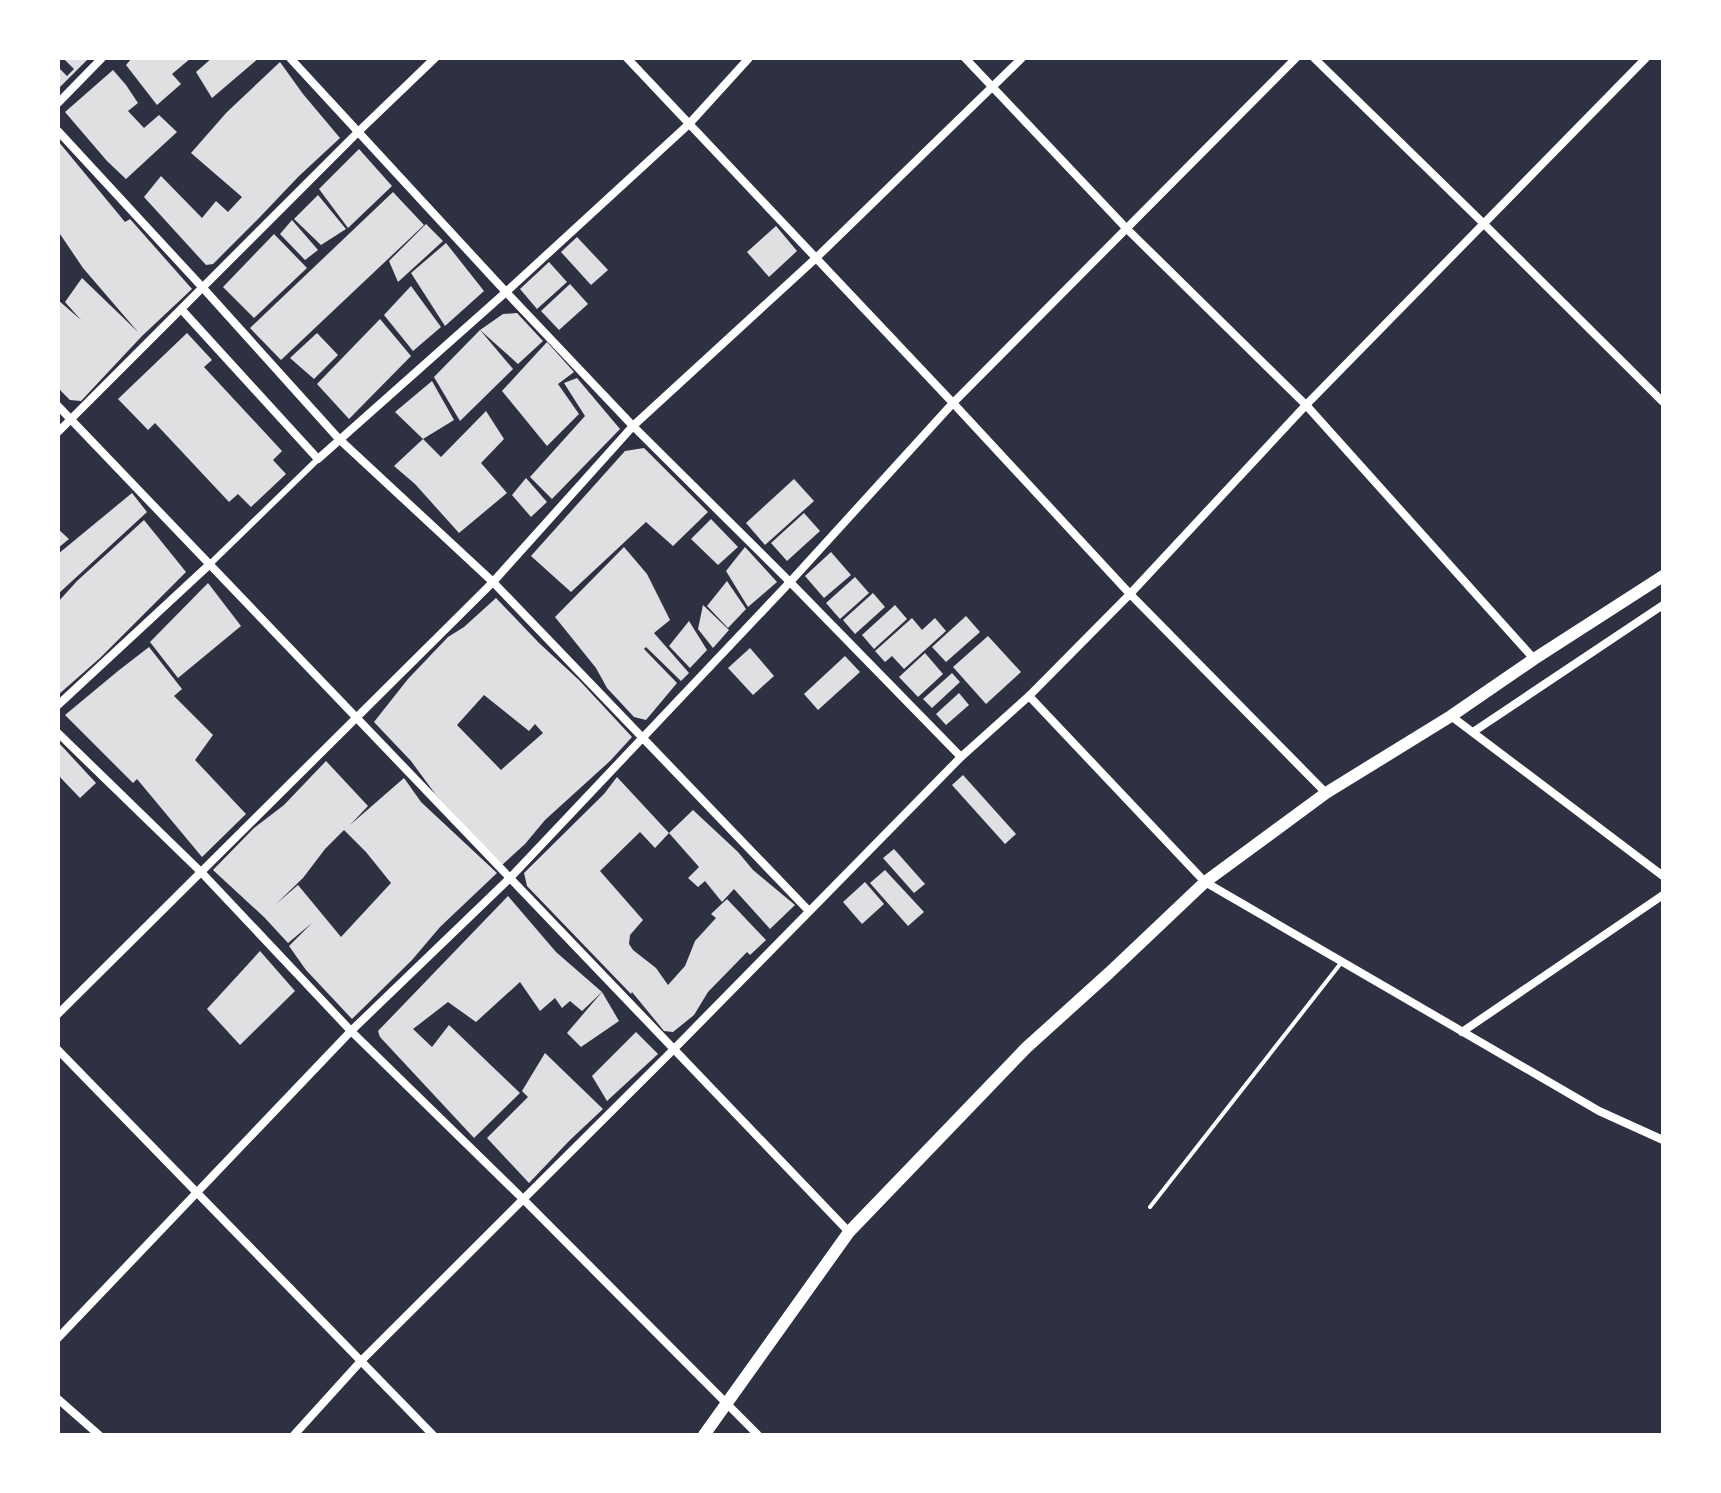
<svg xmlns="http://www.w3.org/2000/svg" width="1721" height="1493" viewBox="0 0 1721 1493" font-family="'Crimson Pro',serif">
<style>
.building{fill:#e0e0e3;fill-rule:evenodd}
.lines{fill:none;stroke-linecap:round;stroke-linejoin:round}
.service{stroke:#fff;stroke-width:4}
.pedestrian{stroke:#fff;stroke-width:6}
.minor{stroke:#fff;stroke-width:8}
.trunk{stroke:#fff;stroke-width:12}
</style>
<rect width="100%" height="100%" fill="#2d3142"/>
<g class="building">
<path d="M63,58H89L58,89V67L67,76L74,69Z"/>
<path d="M132,58H191L172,74L181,84L157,105L126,65Z"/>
<path d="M212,58H259L212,98L196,72Z"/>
<path d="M280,62L303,94L340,138L299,176L259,218L213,264L206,265L144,197L161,176L202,218L216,201L228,212L242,197L191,153L227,112Z"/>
<path d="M113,70L126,85L138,103L128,111L144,128L159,115L177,132L126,179L107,161L65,112Z"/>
<path d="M58,141L125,222L130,219L192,289L142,336L81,401L70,400L58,388V300L81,320L65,302L82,278L138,332L83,268L58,231Z"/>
<path d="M359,149L392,186L348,228L319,189Z"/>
<path d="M393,192L424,225L281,360L250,328Z"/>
<path d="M318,195L346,229L321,245L294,219Z"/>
<path d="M292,220L318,250L305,260L280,234Z"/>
<path d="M426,224L443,241L398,282L389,261Z"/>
<path d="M776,226L797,251L769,277L747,252Z"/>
<path d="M274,234L307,268L254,318L223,287Z"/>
<path d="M577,237L608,270L591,285L561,252Z"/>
<path d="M446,243L484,291L445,326L411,273Z"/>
<path d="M549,262L567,282L537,309L520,289Z"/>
<path d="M570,284L588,304L559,330L541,311Z"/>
<path d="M411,286L441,327L413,351L384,315Z"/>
<path d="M517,313L543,341L518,364L480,330L503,314Z"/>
<path d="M380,319L411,356L349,419L317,384Z"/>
<path d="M480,330L513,369L460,421L434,377Z"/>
<path d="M187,333L212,360L204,367L282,451L273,460L286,474L251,507L238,494L229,502L155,423L148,430L118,399Z"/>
<path d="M317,333L338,355L314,379L290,358Z"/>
<path d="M547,342L574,372L558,384L579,414L547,446L502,391Z"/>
<path d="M577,378L620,429L552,499L530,477L585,416L564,383Z"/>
<path d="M432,381L454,420L423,439L395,412Z"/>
<path d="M486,411L504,439L481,463L507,493L459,533L415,484L394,466L423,439L441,457Z"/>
<path d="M644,448L708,512L673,546L646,522L571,592L531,556L625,451Z"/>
<path d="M526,478L547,502L531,517L512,495Z"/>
<path d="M794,479L814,501L765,545L746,523Z"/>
<path d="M132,493L147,512L58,594V554Z"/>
<path d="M804,513L820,531L787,561L771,543Z"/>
<path d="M711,519L738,547L718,565L691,539Z"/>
<path d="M144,520L186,572L100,658L58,695V602L77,581Z"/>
<path d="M58,529L69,539L58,548Z"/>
<path d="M624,547L647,574L670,620L654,633L689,673L681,681L646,647L644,649L677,683L646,720L634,717L607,688L596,668L555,617Z"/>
<path d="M745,547L777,582L748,607L726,571Z"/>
<path d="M831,552L851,575L824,598L805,576Z"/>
<path d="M855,577L869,593L840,619L826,603Z"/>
<path d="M727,581L746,609L728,628L707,606Z"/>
<path d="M208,583L241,626L178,678L150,642Z"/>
<path d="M873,593L885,607L855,634L843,620Z"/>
<path d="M496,598L539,643L579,680L632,737L610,761L545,820L525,844L502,865L436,795L411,761L374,722L408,679L448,637L464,627ZM484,695L529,731L535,724L543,733L501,770L457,725Z"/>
<path d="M703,605L729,630L713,648L698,629Z"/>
<path d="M895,605L907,619L874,649L862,635Z"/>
<path d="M966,616L980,632L946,662L932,647Z"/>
<path d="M912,618L922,630L935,618L946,631L904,669L892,656L885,662L875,651Z"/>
<path d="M689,621L707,650L690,668L669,646Z"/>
<path d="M988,636L1021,672L986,704L953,667Z"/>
<path d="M149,647L182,689L174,696L213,735L195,760L246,814L202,857L137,779L133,783L65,715L118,671Z"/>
<path d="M750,648L774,676L753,695L728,668Z"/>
<path d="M925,653L943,674L918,697L899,677Z"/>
<path d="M845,656L860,672L818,710L804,694Z"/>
<path d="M952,673L960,682L932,708L923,699Z"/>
<path d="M959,693L969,705L946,725L936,714Z"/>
<path d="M58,742L96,783L80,798L58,775Z"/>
<path d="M326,761L368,806L350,825L404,778L421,802L497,873L440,927L412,960L352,1019L306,970L289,946L312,923L288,943L264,917L213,870L254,828L284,805ZM344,830L366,852L391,883L341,937L298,885L276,904L303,878L325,849Z"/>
<path d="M963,775L1016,834L1005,844L952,785Z"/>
<path d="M617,777L669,833L693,810L738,852L753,870L795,905L770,929L734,889L722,902L705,881L698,887L688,878L699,867L669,833L655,848L640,832L600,871L643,920L630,935L629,944L633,950L656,968L668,985L685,966L695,941L716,918L711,914L727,899L766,940L750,955L747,952L708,992L694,1015L673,1032L664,1031L632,992L631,994L527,886L524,873L604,794Z"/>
<path d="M894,849L925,884L914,893L883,858Z"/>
<path d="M885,870L924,912L908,926L870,883Z"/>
<path d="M865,882L884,904L862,924L843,902Z"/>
<path d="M508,896L556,952L602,992L582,1011L570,1001L562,1008L555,998L540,1011L520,982L476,1022L448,1002L413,1029L432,1047L449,1025L520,1093L474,1138L380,1037L378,1031Z"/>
<path d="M260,951L295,991L240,1045L207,1009Z"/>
<path d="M602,992L619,1021L581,1047L567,1033Z"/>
<path d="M636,1032L658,1054L607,1101L592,1076Z"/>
<path d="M545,1053L603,1109L570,1140L529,1183L487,1138L528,1097L522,1091Z"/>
</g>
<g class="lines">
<path class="service" d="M1150,1207L1341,963"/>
<path class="pedestrian" d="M210,564L318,459"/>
<g class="minor">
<path d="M290,58L506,292L633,426L790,582L961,757"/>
<path d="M627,58L953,403L1130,594L1326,793"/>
<path d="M965,58L1127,229L1306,405L1534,659"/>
<path d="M1314,58L1483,223L1663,402"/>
<path d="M58,103L102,58"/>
<path d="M58,131L203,288L339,439L493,582L808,910"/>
<path d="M182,310L318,459L506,292L689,124L749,58"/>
<path d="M58,406L849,1232"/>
<path d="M58,432L358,132L435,58"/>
<path d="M1029,696L1205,882L1599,1111L1663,1140"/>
<path d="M58,705L210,564"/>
<path d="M1451,716L1663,876"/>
<path d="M1473,732L1663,605"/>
<path d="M58,733L202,873L351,1031L524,1200L758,1435"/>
<path d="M58,1014L493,582L633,426L815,259L1022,58"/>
<path d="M1462,1032L1663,895"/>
<path d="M58,1050L433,1435"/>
<path d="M58,1338L351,1031L509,879L790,582L953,403L1296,58"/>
<path d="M58,1399L99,1435"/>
<path d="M294,1435L361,1361L674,1049L961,757L1029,696L1130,594L1306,405L1646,58"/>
</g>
<path class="trunk" d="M704,1435L849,1232L1026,1048L1109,973L1205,882L1326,793L1451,716L1534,659L1663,576"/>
</g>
<rect width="1721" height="1493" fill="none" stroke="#ffffff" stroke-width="120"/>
</svg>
